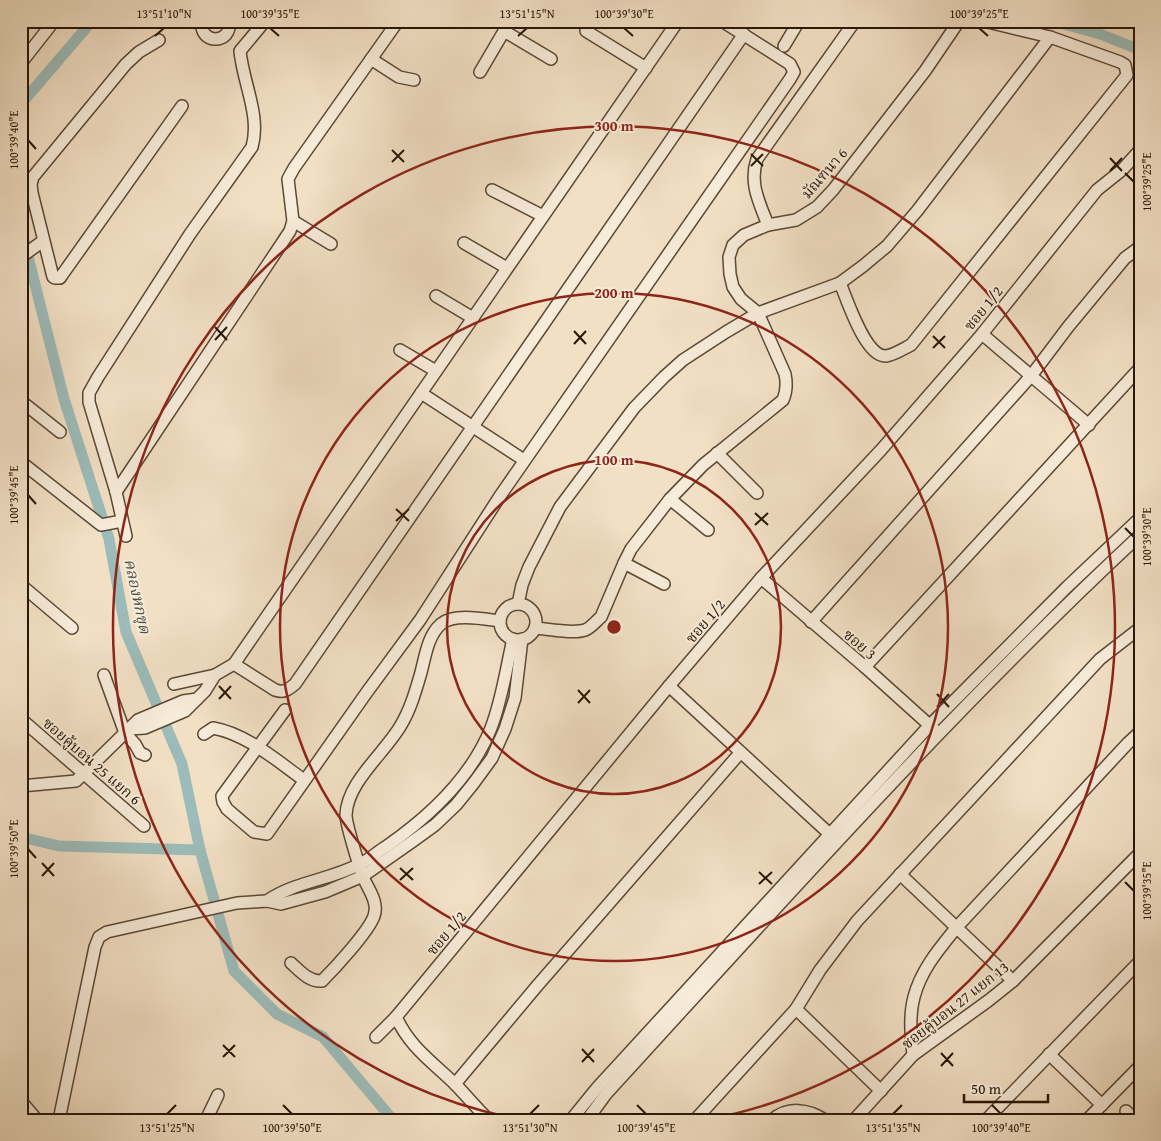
<svg xmlns="http://www.w3.org/2000/svg" width="1161" height="1141" viewBox="0 0 1161 1141" font-family="'Gentium Book Plus','Noto Serif Thai',serif">
<style>
.lines{fill:none;stroke-linecap:round;stroke-linejoin:round}
.canal{stroke:#9cbcba;stroke-width:11}
.minor-casing{stroke:#5a4835;stroke-width:14}
.minor{stroke:#f7ebd9;stroke-width:11}
.ticks{fill:none;stroke:#281605;stroke-width:2}
.ring{fill:none;stroke:#8f2418;stroke-width:2.5}
.labels{text-anchor:middle;dominant-baseline:central;stroke-width:4;stroke-linejoin:round;paint-order:stroke}
.street-label{font-size:15px;fill:#281605;stroke:#f7ebd9}
.water-label{font-size:16px;font-style:italic;fill:#515044;stroke:#f7ebd9}
.centre{fill:#8f2418;stroke:#f7ebd9;stroke-width:2.5}
.ring-label{font-size:15px;text-anchor:middle;font-weight:bold;fill:#8f2418;stroke:#f7ebd9;stroke-width:4;stroke-linejoin:round;paint-order:stroke}
.neatline{fill:none;stroke:#281605;stroke-width:2}
.ticks-label{font-size:12px;text-anchor:middle;fill:#281605}
</style>
<rect width="100%" height="100%" fill="#f2e0c5"/>
<filter id="stains"><feTurbulence type="fractalNoise" baseFrequency=".004" numOctaves="4"/><feColorMatrix values="0 0 0 0 .2 0 0 0 0 .09 0 0 0 0 .02 0 0 0 .5 -.17"/></filter>
<radialGradient id="worn" r=".72"><stop offset=".6" stop-color="#630" stop-opacity="0"/><stop offset="1" stop-color="#630" stop-opacity=".3"/></radialGradient>
<g class="lines">
<g class="canal">
<path d="M1053,21L1100,34L1140,50"/>
<path d="M21,104L92,21"/>
<path d="M21,229L64,399L109,539L126,632L182,764L200,850L59,846L21,837"/>
<path d="M200,850L234,971L277,1014L323,1037L393,1120"/>
</g>
<defs>
<g id="minor">
<path d="M202,21C198,45 233,45 229,21"/>
<path d="M504,31L551,59"/>
<path d="M586,31L646,68"/>
<path d="M159,40L139,52L126,64L33,177L31,184L32,193L53,277L55,278H60L62,275L182,106"/>
<path d="M784,46L799,21"/>
<path d="M371,59L399,77L414,80"/>
<path d="M21,63L54,21"/>
<path d="M480,72L510,21"/>
<path d="M492,190L543,216"/>
<path d="M293,221L331,244"/>
<path d="M768,225C759,202 749,183 757,159L855,21"/>
<path d="M464,243L507,268"/>
<path d="M21,257L43,241"/>
<path d="M840,283C847,299 865,357 886,356C894,355 903,349 911,345L1127,75L1125,65L1120,62L1050,37L984,21"/>
<path d="M436,296L473,318"/>
<path d="M982,334L1089,425"/>
<path d="M400,350L436,371"/>
<path d="M421,393L524,460"/>
<path d="M21,401L60,432"/>
<path d="M717,453L757,493"/>
<path d="M21,462L101,525L122,521"/>
<path d="M116,492L290,231L293,221L288,179L294,168L398,21"/>
<path d="M670,499L708,530"/>
<path d="M126,536L116,492L89,402V393L98,377L190,234L252,147C261,116 243,83 240,51L265,21"/>
<path d="M624,563L664,584"/>
<path d="M761,578L865,667L936,731"/>
<path d="M21,585L72,628"/>
<path d="M518,604L522,585L529,567L560,507L634,408L664,377L683,360L726,332L758,313L840,283L863,266L887,246L917,211L1050,37"/>
<circle cx="518" cy="622" r="18"/>
<path d="M811,622L1031,376L1068,327L1125,258L1140,247"/>
<path d="M535,628C548,629 573,634 585,630C591,628 596,621 601,617L624,563L631,549L670,499L703,465L783,400C787,391 787,384 785,374L758,313L741,299L733,287L730,274L729,257L733,245L744,235L768,225L796,220L817,207L833,190L925,71L959,21"/>
<path d="M234,664L275,690C284,693 288,690 295,684L744,34"/>
<path d="M865,667L1140,368"/>
<path d="M104,675L125,733L135,744L140,753L145,755"/>
<path d="M174,684L215,675"/>
<path d="M669,686L834,838"/>
<path d="M285,710L222,796L223,802L227,809L254,832L267,834L367,692L420,620L500,496L790,79L794,72L790,64L722,21"/>
<path d="M21,719L144,826"/>
<path d="M129,729L145,728L185,711L197,699"/>
<path d="M204,734L213,728C247,734 277,761 304,780"/>
<path d="M21,786L76,781L138,720L183,701L197,699L205,691L215,675L234,664L678,21"/>
<path d="M900,874L1013,981"/>
<path d="M267,901C294,882 329,880 358,865C368,861 377,852 387,846C430,816 471,778 491,728C502,700 506,669 513,639"/>
<path d="M291,963C300,971 309,982 322,981C335,968 369,931 374,916C379,902 368,889 363,877C359,866 346,824 346,815C347,782 385,753 401,725C410,710 415,693 420,676C425,659 427,636 441,624C454,613 484,619 500,621"/>
<path d="M796,1009L881,1091"/>
<path d="M376,1037L396,1017"/>
<path d="M1049,1054L1102,1105"/>
<path d="M913,1055C911,1036 909,1015 914,997C921,970 939,949 956,928L1128,743L1140,732"/>
<path d="M455,1084L537,986L740,753"/>
<path d="M21,1101L37,1120"/>
<path d="M1126,1111L1135,1120"/>
<path d="M59,1120L95,947L99,937L107,932L237,903L267,901L281,904L325,892L363,876L413,841L435,825L456,805L473,784L492,758L505,729L515,698L522,639"/>
<path d="M128,1120H145"/>
<path d="M206,1120L218,1095"/>
<path d="M489,1120C477,1109 466,1095 454,1083C430,1060 410,1047 396,1017L669,686L761,578L881,450L982,334L1097,190L1122,170L1140,150"/>
<path d="M571,1120L597,1088L930,725L1067,587L1140,518"/>
<path d="M587,1120L606,1094C780,904 951,711 1140,535"/>
<path d="M695,1120L796,1009L820,970L857,921L1100,659L1140,628"/>
<path d="M772,1120C788,1106 808,1109 825,1120"/>
<path d="M854,1120L913,1055L988,1001L1013,981L1140,853"/>
<path d="M986,1120L1140,961"/>
<path d="M1087,1120L1140,1066"/>
</g>
</defs>
<use href="#minor" class="minor-casing"/>
<use href="#minor" class="minor"/>
</g>
<path class="ticks" d="M270,28L279,36M624,28L633,36M979,28L988,36M155,36L164,28M518,36L527,28M28,140L36,149M392,150L404,162M751,154L763,166M1110,158L1122,171M392,162L404,150M751,166L763,154M1110,171L1122,158M1125,173L1134,182M215,327L227,340M574,331L586,344M933,336L945,348M215,340L227,327M574,344L586,331M933,348L945,336M28,495L36,504M396,509L409,521M755,513L768,525M396,521L409,509M755,525L768,513M1125,528L1134,537M219,686L231,699M578,690L590,703M937,694L949,707M219,699L231,686M578,703L590,690M937,707L949,694M28,849L36,858M42,863L54,876M400,868L413,880M759,872L772,884M42,876L54,863M400,880L413,868M1125,882L1134,891M759,884L772,872M223,1045L235,1057M582,1049L594,1062M941,1053L953,1066M223,1057L235,1045M582,1062L594,1049M941,1066L953,1053M283,1105L292,1114M637,1105L646,1114M992,1105L1001,1114M167,1114L176,1105M530,1114L539,1105M893,1114L902,1105"/>
<g class="ring">
<circle cx="614" cy="627" r="167"/>
<circle cx="614" cy="627" r="334"/>
<path d="M523 1120A501 501 0 1 1 705 1120"/>
</g>
<g class="labels">
<g class="street-label">
<text transform="translate(824 173) rotate(-49)">มัณฑนา 6</text>
<text transform="translate(983 308) rotate(-51)">ซอย 1/2</text>
<text transform="translate(705 621) rotate(-50)">ซอย 1/2</text>
<text transform="translate(860 644) rotate(41)">ซอย 3</text>
<text transform="translate(92 761) rotate(41)">ซอยคู้บอน 25 แยก 6</text>
<text transform="translate(446 933) rotate(-50)">ซอย 1/2</text>
<text transform="translate(955 1005) rotate(-38)">ซอยคู้บอน 27 แยก 13</text>
</g>
<g class="water-label">
<text transform="translate(138 596) rotate(78)">คลองหกขุด</text>
</g>
</g>
<circle cx="614" cy="627" r="8" class="centre"/>
<g class="ring-label">
<text x="614" y="131">300 m</text>
<text x="614" y="298">200 m</text>
<text x="614" y="465">100 m</text>
</g>
<rect width="1161" height="1141" fill="none" stroke="#f2e0c5" stroke-width="55"/>
<path d="M964 1094v8h84v-8" fill="none" stroke="#281605" stroke-width="2.5"/>
<text x="971" y="1094" font-size="15" fill="#281605" stroke="#f7ebd9" stroke-width="4" paint-order="stroke">50 m</text>
<rect x="28" y="28" width="1106" height="1086" class="neatline"/>
<g class="ticks-label">
<text x="164" y="18">13°51'10"N</text>
<text x="270" y="18">100°39'35"E</text>
<text x="527" y="18">13°51'15"N</text>
<text x="624" y="18">100°39'30"E</text>
<text x="979" y="18">100°39'25"E</text>
<text transform="translate(14 140) rotate(-90)" y="4">100°39'40"E</text>
<text transform="translate(1147 182) rotate(-90)" y="4">100°39'25"E</text>
<text transform="translate(14 495) rotate(-90)" y="4">100°39'45"E</text>
<text transform="translate(1147 537) rotate(-90)" y="4">100°39'30"E</text>
<text transform="translate(14 849) rotate(-90)" y="4">100°39'50"E</text>
<text transform="translate(1147 891) rotate(-90)" y="4">100°39'35"E</text>
<text x="167" y="1132">13°51'25"N</text>
<text x="292" y="1132">100°39'50"E</text>
<text x="530" y="1132">13°51'30"N</text>
<text x="646" y="1132">100°39'45"E</text>
<text x="893" y="1132">13°51'35"N</text>
<text x="1001" y="1132">100°39'40"E</text>
</g>
<rect width="100%" height="100%" filter="url(#stains)"/>
<rect width="100%" height="100%" fill="url(#worn)"/>
</svg>
